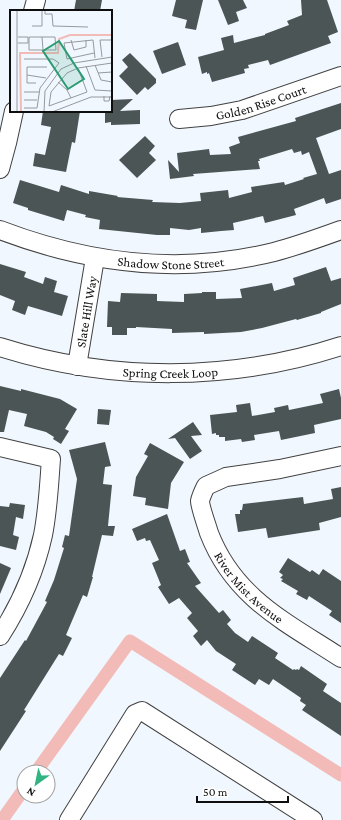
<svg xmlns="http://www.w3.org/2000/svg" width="341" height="820" viewBox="0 0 341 820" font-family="'Crimson Pro',serif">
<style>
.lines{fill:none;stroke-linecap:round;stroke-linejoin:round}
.canal{stroke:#f2bbb8;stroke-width:13}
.building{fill:#4b5556}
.minor-casing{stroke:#414141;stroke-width:20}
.minor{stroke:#fff;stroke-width:18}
.labels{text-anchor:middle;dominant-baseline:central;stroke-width:4;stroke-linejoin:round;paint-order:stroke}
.street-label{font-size:13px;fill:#0e0e0e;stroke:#fff}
.inset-river{fill:none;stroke:#f2bbb8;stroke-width:2}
.inset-road{fill:none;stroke:#969a9e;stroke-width:1}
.view{fill:#2b9b71;fill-opacity:0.15;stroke:#2b9b71;stroke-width:2}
.inset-edge{fill:none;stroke:#0e0e0e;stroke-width:2}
</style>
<rect width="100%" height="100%" fill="#f0f7fe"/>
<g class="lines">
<g class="canal">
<path d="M36,772L130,641L341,775"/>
<path d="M2,820L24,789"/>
</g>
</g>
<g class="building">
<path d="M76,0H102L100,11H74Z"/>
<path d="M176,0H203L196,30L185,28L187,20L172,16Z"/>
<path d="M218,0H243L247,8L236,12L239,21L228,25Z"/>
<path d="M301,0H327L338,32L328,36L331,43L270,65L268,60L248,65L249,68L244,69L245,73L212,82L209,73L207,74V72L202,74L198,57L224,50L221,38L233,35L234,43L265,35V34L289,25L287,21L302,15Z"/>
<path d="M178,42L186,65L162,74L153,51Z"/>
<path d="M130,53L156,79V83L148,90L145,87L137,95L119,76L128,67L122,60Z"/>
<path d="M133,99L120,111L140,110V124L111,125V122L105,123V112H111V100Z"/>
<path d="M341,103V129L316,138L329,174L341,170V199L326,204L324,198L294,209L296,215L265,223L263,216L233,223L234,230L221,231L201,233V228L189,230L170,228V235H157L99,229L100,220L85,217L86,215L67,210L64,221L28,210V208L13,203L20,180L59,192L61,185L89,194V191L118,196L117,197L153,200L152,202L180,203L201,201L200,193L228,190L229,198L252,192L251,187L284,182L285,185L304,179L303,178L317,174L310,155L309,152L302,155L301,151L294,153L292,149L259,159L260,161H258L260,169L193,174L194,176L170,179L168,160L179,172L177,153L209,149L210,155L231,154L229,147L240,143L238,137L296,121L295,118Z"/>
<path d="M43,111H80L75,143L72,142L66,172L33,166L35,153L45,155L51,127L41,125Z"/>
<path d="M145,136L155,146L149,153L156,160L137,178L119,160Z"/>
<path d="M0,264L26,272L24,277L43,284L45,277L57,281L54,292L68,296L62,316L28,306L25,315L12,310L15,301L0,295Z"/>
<path d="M326,267L331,281L341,278V304L321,312V313L297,320L296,319L262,328L241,332L204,334V332L172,333V329L136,327V328H127V335H112V327H107L108,301L120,302L121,293L157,294V301L184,302V294L202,293V292H216V299L242,298L240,289L272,283L274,291L295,285L293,278Z"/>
<path d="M0,386L21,391V389L60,399L77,409L65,429L69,431L61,444L53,439L54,437L46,432L24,426L27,414L9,410L4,432H0Z"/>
<path d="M339,389L341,398V419L314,425L315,433L281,440L279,431L254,435L255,440L242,442L241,439L225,441V437H219V435H216V433L212,434L210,415L237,412L236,405L250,403L252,416L275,412L274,408L288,405L289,410L323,403L320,394Z"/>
<path d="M98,409L111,410L109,425L97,424Z"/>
<path d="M193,422L202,435L191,436L202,451L190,459L175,438L168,439Z"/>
<path d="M105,442L111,466L105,467L103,484L112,485L108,526H115L113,536L102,535L92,577H93L87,597L83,595L66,635L72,638L63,656L59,654L24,710L26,711L0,751V678L25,640L26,641L47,602L45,601L54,580L64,548L62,547L65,535L69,536L77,479L69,450Z"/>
<path d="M150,443L184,462L171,483L168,509L145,505L146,498L133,496L136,477L148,456L144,454Z"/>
<path d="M341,487V517L319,523L320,530L268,538L266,528L238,532L235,514H240V510H242L243,504L303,497L304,504L333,499L331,489Z"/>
<path d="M10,503L25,505L23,519L16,517L13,535L19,537L16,550L0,546V506L9,507Z"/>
<path d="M167,514L180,551L185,549L190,562L187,563L201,583L195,586L219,613L223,610L231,620L227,624L235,633L248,642L252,636L278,653L275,658L293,670L294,669L296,670L297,669L299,670L301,666L327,684L323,691L341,703V736L302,710L306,705L300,701L301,698L273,679L269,685L259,679L255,685L232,670L236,664L216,651L207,640L201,646L193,636L198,631L187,618L192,613L179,598L169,604L158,587L161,585L152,563L159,560L150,540L146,541L145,538L137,541L132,529Z"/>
<path d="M288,558L310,572L312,570L319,575L323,569L341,581V623L329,615L332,611L309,596L307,600L296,594L298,591L281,581L283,579L280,578L283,575L279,572Z"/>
<path d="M0,563L11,568L0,594Z"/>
</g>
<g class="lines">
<defs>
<g id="minor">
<path d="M33,11L36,0"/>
<path id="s1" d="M179,119L211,116L242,110L341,76"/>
<path d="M0,169L7,143L14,111"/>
<path id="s2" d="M0,230C89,264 181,275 274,252C297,246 319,238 341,230"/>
<path id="s3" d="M0,347C111,382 230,382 341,346"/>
<path id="s4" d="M77,366L95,258"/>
<path d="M0,447L51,459C49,485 48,510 43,535C35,572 20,605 0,636"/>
<path id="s5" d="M341,456L280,469L226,477L206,486C204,490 201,496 200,501C200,507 207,526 209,533C234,598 286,622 341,658"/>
<path d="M69,820L135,714L142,711L313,820"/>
</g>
</defs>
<use href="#minor" class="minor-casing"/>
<use href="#minor" class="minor"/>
</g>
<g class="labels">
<g class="street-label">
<text stroke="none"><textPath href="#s1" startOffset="84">Golden Rise Court</textPath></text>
<text stroke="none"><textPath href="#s2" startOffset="175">Shadow Stone Street</textPath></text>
<text stroke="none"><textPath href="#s4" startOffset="55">Slate Hill Way</textPath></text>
<text stroke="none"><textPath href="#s3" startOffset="173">Spring Creek Loop</textPath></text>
<text stroke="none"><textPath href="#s5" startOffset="257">River Mist Avenue</textPath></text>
</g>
</g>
<g transform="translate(10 10)">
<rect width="102" height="102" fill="#f0f7fe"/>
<path class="inset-river" d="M11,101L10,43H48L49,29L60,25H102"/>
<path class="inset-road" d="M35,0V4H42L43,16L78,17M38,0H58M22,16H32V0M19,27V40H46L45,27H19M32,27L33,40M61,30L64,40L76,37V30M8,33H18V27H8M84,43L57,49L54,33L83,30L85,48M92,47L90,30H102M14,49H43L49,53L30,78L27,98H14M85,55L91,70L102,72M76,56L85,80L102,81M68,58L77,82M88,63L102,62M17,65L36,68M48,72L57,80L61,88M26,73H17V57H37M14,82H29M77,82L39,96L41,82L57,63L68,58L102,53M94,86V91H99L100,86M14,90H27M7,102V0M34,102L35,81L51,59L64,53L102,47M42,102L81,87H102"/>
<path class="view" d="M49,31L74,69L58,79L33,41Z"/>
<rect width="102" height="102" class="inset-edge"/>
</g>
<g transform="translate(36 784) rotate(213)"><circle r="19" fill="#ffffff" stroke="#9f9f9f"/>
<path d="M0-3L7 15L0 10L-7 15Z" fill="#30b483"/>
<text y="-6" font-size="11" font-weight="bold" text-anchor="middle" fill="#0e0e0e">N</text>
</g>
<path d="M197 796v6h91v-6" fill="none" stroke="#0e0e0e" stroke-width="2"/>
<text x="203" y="796" font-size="12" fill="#0e0e0e" stroke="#ffffff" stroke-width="3" paint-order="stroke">50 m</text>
</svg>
